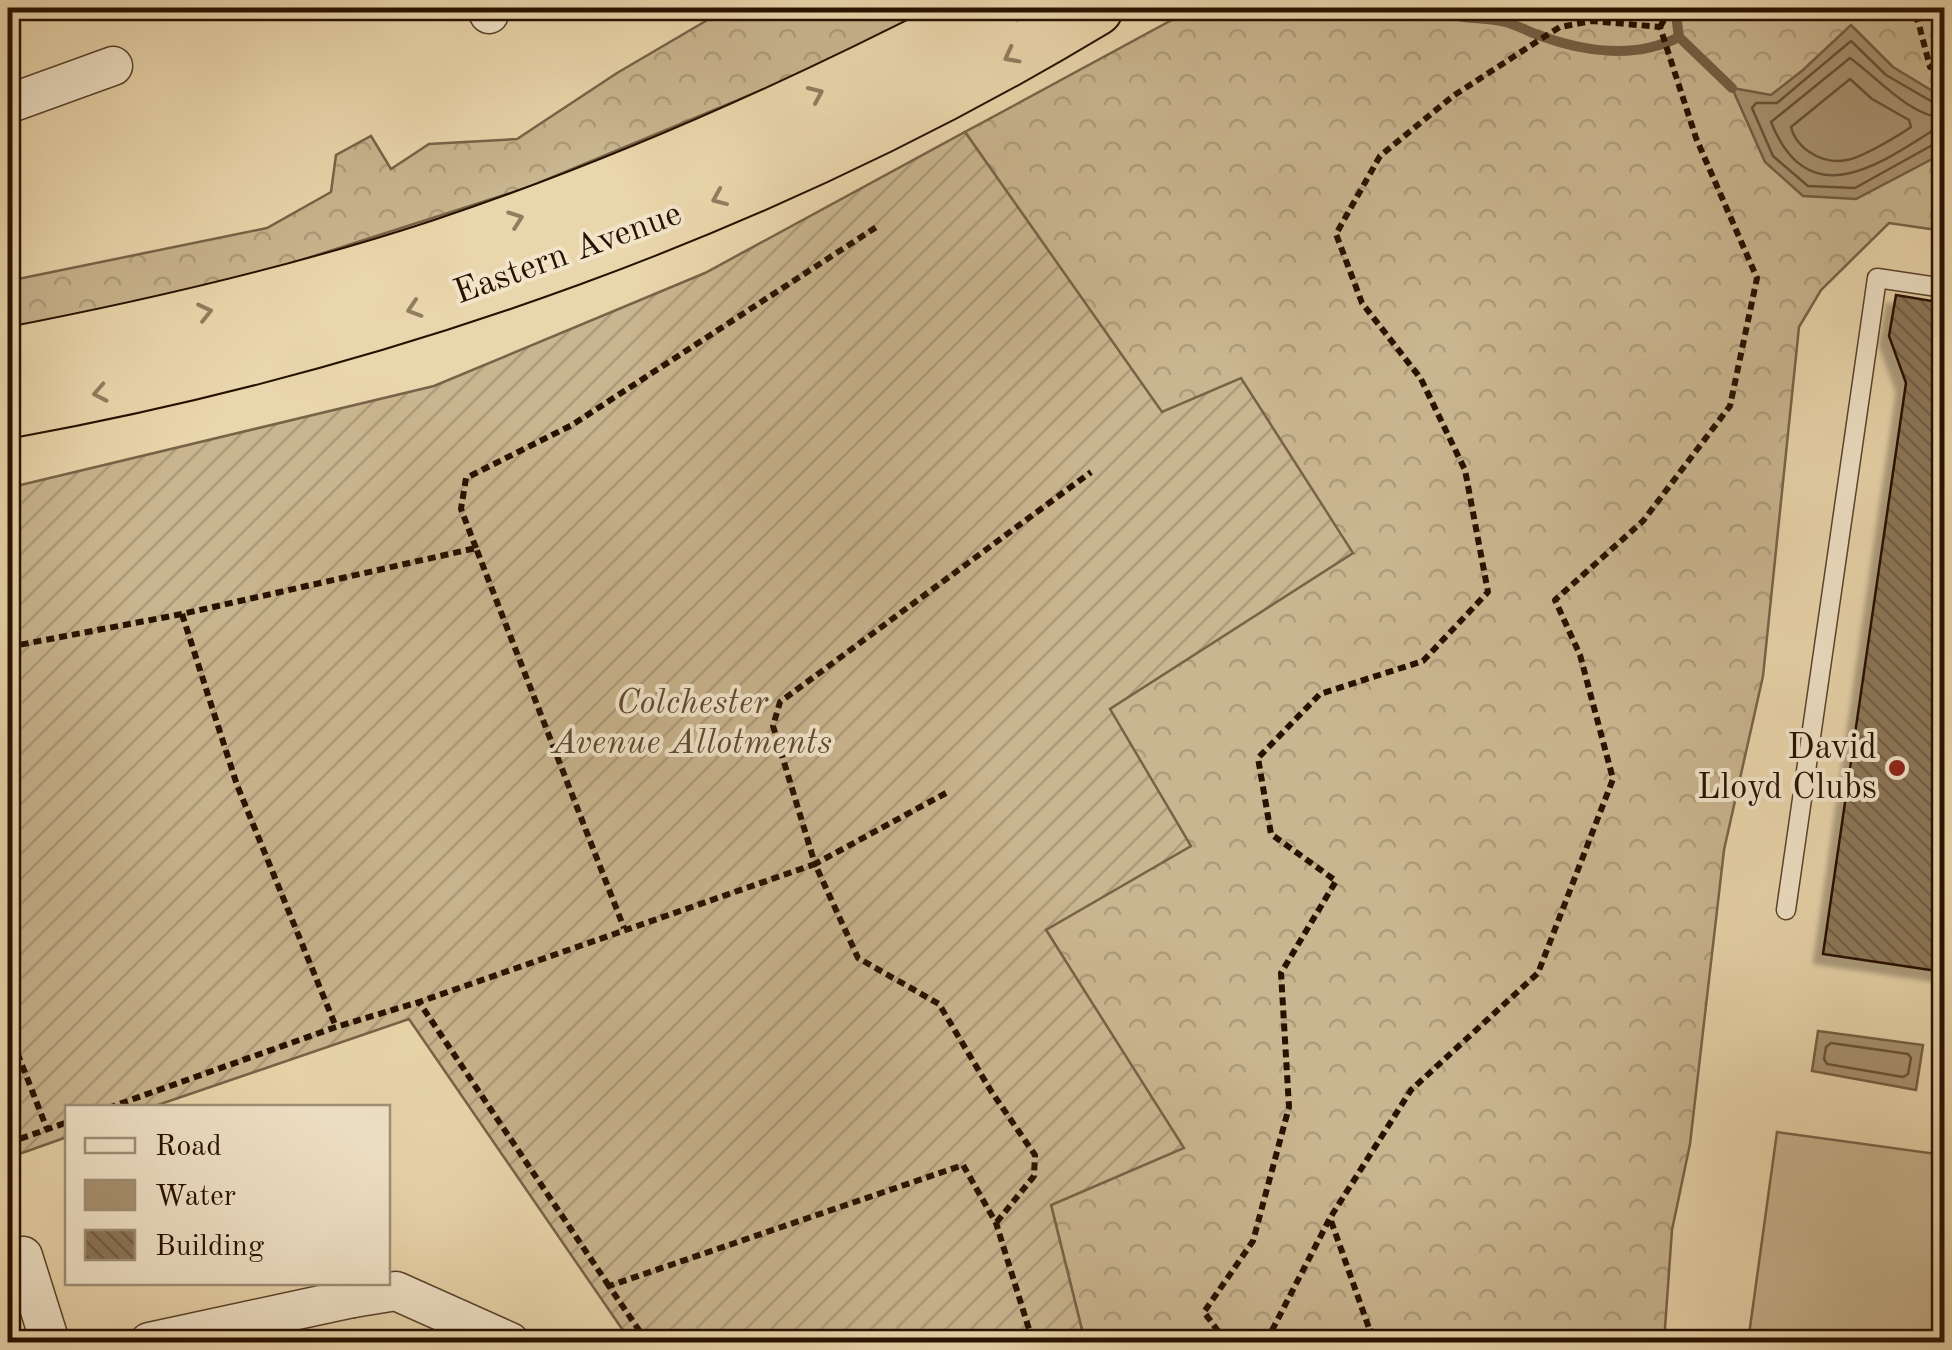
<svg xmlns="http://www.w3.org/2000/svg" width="1952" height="1350" viewBox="0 0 1952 1350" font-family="'Old Standard TT',serif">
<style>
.forest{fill:url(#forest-crowns);stroke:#786348;stroke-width:2.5}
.garden{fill:url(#garden-furrows);stroke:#786348;stroke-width:2.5}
.pitch{fill:#c9b58f;stroke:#786348;stroke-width:2.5}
.water{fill:#a89372;stroke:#745f44;stroke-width:2.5}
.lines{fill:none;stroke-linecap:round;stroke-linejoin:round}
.shore{stroke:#685239;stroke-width:2.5}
.stream{stroke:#745f44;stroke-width:10}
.building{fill:url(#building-back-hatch);stroke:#271100;stroke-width:2.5;filter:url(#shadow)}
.lane-casing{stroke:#58422b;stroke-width:21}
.street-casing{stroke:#58422b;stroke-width:41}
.highway-casing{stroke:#271100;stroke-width:59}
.path{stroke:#271100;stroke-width:6;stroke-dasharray:8 5;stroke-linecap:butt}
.lane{stroke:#f1e4c9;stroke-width:18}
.street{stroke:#f1e4c9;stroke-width:38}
.highway{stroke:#ead6ac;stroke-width:55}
.oneway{stroke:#927d5f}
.poi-dot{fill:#8f2418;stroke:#f1e4c9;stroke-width:4}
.labels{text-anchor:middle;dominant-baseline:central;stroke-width:8;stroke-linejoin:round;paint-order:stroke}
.street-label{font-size:35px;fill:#271100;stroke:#f1e4c9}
.park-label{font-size:35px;font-style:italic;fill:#604a32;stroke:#f1e4c9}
.poi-label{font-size:35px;fill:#271100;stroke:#f1e4c9;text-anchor:end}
</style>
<defs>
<pattern id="forest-crowns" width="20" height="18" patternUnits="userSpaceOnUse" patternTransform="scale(2.5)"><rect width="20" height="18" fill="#c9b58f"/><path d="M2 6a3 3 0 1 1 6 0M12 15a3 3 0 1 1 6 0" fill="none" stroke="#ad9b7a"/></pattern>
<pattern id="garden-furrows" width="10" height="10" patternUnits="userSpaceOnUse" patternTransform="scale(2.5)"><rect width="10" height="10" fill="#c9b58f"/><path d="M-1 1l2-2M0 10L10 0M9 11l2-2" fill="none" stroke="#ad9b7a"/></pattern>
<pattern id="building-back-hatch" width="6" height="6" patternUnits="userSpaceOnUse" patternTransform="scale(2.5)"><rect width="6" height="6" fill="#8c7759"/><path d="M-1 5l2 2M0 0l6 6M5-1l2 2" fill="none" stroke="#726047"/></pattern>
<filter id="shadow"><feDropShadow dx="-9" dy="9" stdDeviation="2.5" flood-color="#0004"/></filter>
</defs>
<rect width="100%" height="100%" fill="#ead6ac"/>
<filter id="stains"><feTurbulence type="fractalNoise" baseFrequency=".002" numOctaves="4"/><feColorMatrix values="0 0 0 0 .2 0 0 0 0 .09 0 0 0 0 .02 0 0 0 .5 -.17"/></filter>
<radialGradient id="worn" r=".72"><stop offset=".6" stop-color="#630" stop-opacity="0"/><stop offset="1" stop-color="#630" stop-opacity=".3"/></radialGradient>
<g class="forest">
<path d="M728,8H949L810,70L529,187L233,282L8,329V281L267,228L331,192L336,155L371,136L391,169L429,144L517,139L617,73Z"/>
<path d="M1194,8H1944V231L1889,223L1821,290L1799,327L1763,676L1724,850L1690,1144L1672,1230L1664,1342H1085L1051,1205L1183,1148L1046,930L1110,709L1162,413L965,132Z"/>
</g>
<path class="garden" d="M965,132L1162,412L1241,378L1353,553L1110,709L1191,846L1046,930L1184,1148L1051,1205L1085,1342H631L409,1019L152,1107L68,1108L67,1137L8,1158V488L434,386L705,273Z"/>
<path class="pitch" d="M1777,1132L1944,1155V1342H1748Z"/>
<g class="water">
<path d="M1851,25L1893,67L1944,98V148L1934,158L1856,199L1803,196L1765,162L1732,88L1771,95L1803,70Z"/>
<path d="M1818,1031L1923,1045L1916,1090L1812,1071Z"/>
</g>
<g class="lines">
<g class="shore">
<path d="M1850,79L1872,99L1909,120L1911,127C1898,136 1863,157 1847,160C1824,165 1797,150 1791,127Z"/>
<path d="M1944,106L1936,104L1886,75L1851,41L1777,103H1756L1752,108L1773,156L1808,186L1855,188L1936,143L1944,141"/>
<path d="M1944,118C1909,116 1877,77 1850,58L1771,122C1807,212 1873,169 1932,131L1944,129"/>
<path d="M1831,1043L1908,1054L1911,1058L1908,1074L1903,1077L1827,1064L1824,1059L1826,1047Z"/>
</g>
<g class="stream">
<path d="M1436,8C1458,21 1480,16 1505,22C1517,25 1529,32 1541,36C1585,52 1636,59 1679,37L1732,88"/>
<path d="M1675,8L1679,37"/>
</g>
</g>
<path class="building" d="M1896,295L1944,303V972L1823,954L1906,383L1889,336Z"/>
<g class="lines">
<defs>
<path id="lane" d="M1786,910L1877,278L1944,288"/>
<g id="street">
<path d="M486,8L489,14"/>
<path d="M8,104L113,66"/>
<path d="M23,1256L50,1342"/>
<path d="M353,1298L396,1291L510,1342"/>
<path d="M149,1342L353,1298L348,1282"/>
</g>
<g id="highway">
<path d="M8,356C154,328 301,294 443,247C632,184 817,100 993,8"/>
<path d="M8,410C387,341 765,207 1095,8"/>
</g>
</defs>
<use href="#lane" class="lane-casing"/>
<use href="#street" class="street-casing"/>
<use href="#highway" class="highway-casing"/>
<g class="path">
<path d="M1903,8L1918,21L1930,67L1944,60"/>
<path d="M1660,27L1671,8"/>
<path d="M476,548L461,509L466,478L572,425L878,226"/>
<path d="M182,614L237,785L336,1027"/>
<path d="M8,647L182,614L476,548L624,928"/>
<path d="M946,793L815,864L773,726L780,702L1091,472"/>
<path d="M8,1029L47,1129"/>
<path d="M108,1108L336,1027L419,1002"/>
<path d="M8,1143L68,1122"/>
<path d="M609,1286L419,1002L815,864L858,958L939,1004L991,1091L1035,1155L1034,1176L996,1223"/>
<path d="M647,1342L609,1286L963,1165L996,1223L1033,1342"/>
<path d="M1226,1342L1204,1312L1253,1241L1289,1107L1281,973L1336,881L1271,834L1258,758L1320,694L1423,661L1488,592L1465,470L1421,379L1362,303L1336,234L1380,156L1453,96L1544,37L1560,27L1592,21L1660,27L1696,138L1757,278L1730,406L1643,521L1555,600L1580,655L1613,779L1538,973L1411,1090L1330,1218"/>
<path d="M1266,1342L1330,1218L1370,1331"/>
<path d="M1347,1342L1370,1331L1407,1342"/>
</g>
<use href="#lane" class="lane"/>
<use href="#street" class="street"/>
<use href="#highway" class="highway"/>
</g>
<defs><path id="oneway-chevron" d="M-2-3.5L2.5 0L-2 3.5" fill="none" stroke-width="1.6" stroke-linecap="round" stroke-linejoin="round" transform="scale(2.5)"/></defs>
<g class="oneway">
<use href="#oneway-chevron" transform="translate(1011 56) rotate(152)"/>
<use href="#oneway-chevron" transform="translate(816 94) rotate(-24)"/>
<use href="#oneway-chevron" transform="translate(719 198) rotate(157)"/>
<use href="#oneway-chevron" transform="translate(516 219) rotate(-20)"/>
<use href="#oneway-chevron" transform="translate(414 309) rotate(162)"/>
<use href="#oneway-chevron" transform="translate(205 312) rotate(-13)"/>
<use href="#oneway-chevron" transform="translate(100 393) rotate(169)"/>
</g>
<circle class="poi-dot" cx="1897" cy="768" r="10"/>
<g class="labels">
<g class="street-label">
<text transform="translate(568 254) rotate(-20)">Eastern Avenue</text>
</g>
<g class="park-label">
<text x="692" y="703">Colchester<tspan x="692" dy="40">Avenue Allotments</tspan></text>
</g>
<g class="poi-label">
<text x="1877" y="748">David<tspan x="1877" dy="40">Lloyd Clubs</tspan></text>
</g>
</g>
<rect width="1952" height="1350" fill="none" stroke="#ead6ac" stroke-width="40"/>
<rect x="10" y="10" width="1932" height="1330" fill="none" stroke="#271100" stroke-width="5"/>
<rect x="20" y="20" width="1912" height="1310" fill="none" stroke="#271100" stroke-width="2.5"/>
<rect x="65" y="1105" width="325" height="180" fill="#f1e4c9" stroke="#a09079" stroke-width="2.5"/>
<rect x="85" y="1138" width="50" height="15" fill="#f1e4c9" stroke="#a09079" stroke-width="2.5"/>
<text x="155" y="1155" font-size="30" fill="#271100">Road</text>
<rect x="85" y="1180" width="50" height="30" fill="#a89372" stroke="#a09079" stroke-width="2.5"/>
<text x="155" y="1205" font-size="30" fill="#271100">Water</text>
<rect x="85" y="1230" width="50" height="30" fill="url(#building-back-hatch)" stroke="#a09079" stroke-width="2.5"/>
<text x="155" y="1255" font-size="30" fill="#271100">Building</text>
<rect width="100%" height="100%" filter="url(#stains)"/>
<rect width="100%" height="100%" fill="url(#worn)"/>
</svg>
